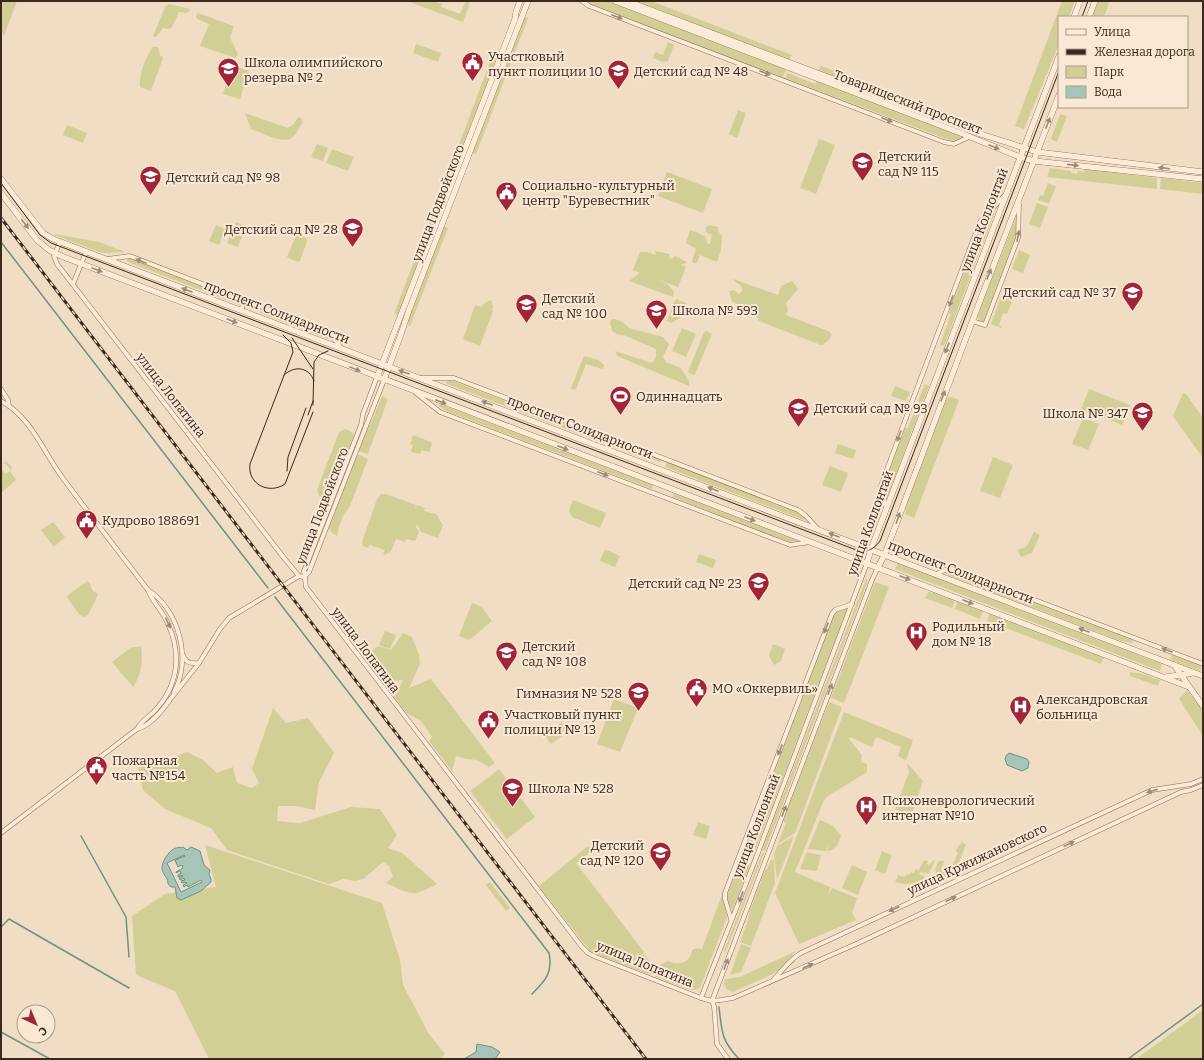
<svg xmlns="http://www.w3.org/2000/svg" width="1204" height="1060" viewBox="0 0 1204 1060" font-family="Bitter,serif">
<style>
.green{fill:#d1cf96}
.water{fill:#a6c4b7;stroke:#6b9384;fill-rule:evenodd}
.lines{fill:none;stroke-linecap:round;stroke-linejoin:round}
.stream{stroke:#6b9384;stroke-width:1.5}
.street-casing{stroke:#8d6d58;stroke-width:5}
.secondary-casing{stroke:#6f4e3b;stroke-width:6}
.street{stroke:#fbebd7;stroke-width:4}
.secondary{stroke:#fbebd7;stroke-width:5.5}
.tram{stroke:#3c281d;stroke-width:1}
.rail-casing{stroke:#3c281d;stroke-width:3}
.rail{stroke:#f8e8d4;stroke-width:1.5;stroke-dasharray:4.5;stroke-linecap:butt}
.oneway{fill:#9c8a7a}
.labels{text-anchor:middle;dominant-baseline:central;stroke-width:4;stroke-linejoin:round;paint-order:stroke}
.poi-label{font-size:13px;fill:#3c281d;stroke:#f8e8d4;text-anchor:start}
.street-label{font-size:13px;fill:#3c281d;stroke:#f8e8d4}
</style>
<rect width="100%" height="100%" fill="#f1ddc3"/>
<g class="green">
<path d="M1,1H17L4,36L1,30Z"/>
<path d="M407,1H434L442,4L441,7L460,14L466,1L470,3L463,22Z"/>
<path d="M585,1H608L786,69L783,77L588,4Z"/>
<path d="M635,1H651L792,55L789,60Z"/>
<path d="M1062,1H1075L1069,17H1059V44L1024,129L1015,126Z"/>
<path d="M1098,1H1105L1109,3L1104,17H1092Z"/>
<path d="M169,4L190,9L189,12L186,13L179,12L172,27L169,29L163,28L156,37L153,36L165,7Z"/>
<path d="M198,13L234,26L230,38L238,54L236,58L200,46L209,24L197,19L196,15Z"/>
<path d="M525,17L528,18L476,154L472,153L521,23Z"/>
<path d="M668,42L674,45L668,61L663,62L653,58L655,52L663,55Z"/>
<path d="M416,44L441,53L438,62L413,53Z"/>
<path d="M153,47H158L160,55L163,58L151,91L140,87C139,74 145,58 153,47Z"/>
<path d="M493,54H499L451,181L446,179Z"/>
<path d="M232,65L249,71L240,99L223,94Z"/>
<path d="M821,66L979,126L978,129L968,128L818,71Z"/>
<path d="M788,73L815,84L817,80L963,137L956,141H952L785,78Z"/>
<path d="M738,110L746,113L737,138L729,134Z"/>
<path d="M245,113L288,128L294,124L298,117L301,118L303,122C299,127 296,136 290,139C280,143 261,132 251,129Z"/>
<path d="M1060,114L1067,116L1057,142L1051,139Z"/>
<path d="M67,125L87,133L83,143L63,135Z"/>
<path d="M819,139L835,145L816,194L800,188Z"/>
<path d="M317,144L328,148L323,161L311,157Z"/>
<path d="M332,149L354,157L348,171L326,163Z"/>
<path d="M1050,168L1071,171V173L1077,174L1078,171L1084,172L1085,169L1157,178V189L1047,177Z"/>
<path d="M667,172L712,189L703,213L658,196Z"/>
<path d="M1161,178L1203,183V194L1160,189Z"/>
<path d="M1045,182L1056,186L1049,204L1038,200L1040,195L1043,196L1048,183Z"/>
<path d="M1037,203L1048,207L1040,228L1029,224Z"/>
<path d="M993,210L995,212L944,346L940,345L951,314L949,313L984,220Z"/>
<path d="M432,214L437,215L402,308L397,315L394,314Z"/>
<path d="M1016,218L1017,219L1016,236L984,321L982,322L979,320L977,316Z"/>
<path d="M236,222L246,226L238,247L227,243Z"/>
<path d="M216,225L225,229L219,245L209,241Z"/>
<path d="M709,225L718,227V231L722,236L721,250L717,262L700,255L697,263H693L692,260L696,249L686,243L690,230C695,232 697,231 701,235L705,236L708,244H710L712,234H709L706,232L705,228Z"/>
<path d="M443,226L448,228L410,326L408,325L411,310Z"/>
<path d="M55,234L99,242L125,252L102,253L54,235Z"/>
<path d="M296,235L306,238L307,241L300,261L297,262L287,257Z"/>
<path d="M1019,250L1030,255L1023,273L1012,269Z"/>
<path d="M655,251L669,254V258L672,259L675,256L687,262L686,263L681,265L686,267L678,287L656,279L667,284L674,291L673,297L629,281L640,273L633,270L640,252H647L656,255Z"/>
<path d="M129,258L240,301L241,303L239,305L128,262L127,260Z"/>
<path d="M733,279L778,295L781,286L792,281L798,289L786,303L788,310L786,315L828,331L832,334C830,339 826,344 821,345L759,321L756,314L746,311L743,305H739L732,301L729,291L734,290L739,294L742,291L741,286L734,281Z"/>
<path d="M1001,297L1012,301L1007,314L1003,313L999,325L1002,327L1001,328L991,324Z"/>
<path d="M678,299L680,302L681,301L687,303L685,308L681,307C678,310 678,314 680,318L671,323L667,321L675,300Z"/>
<path d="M491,300L493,306L492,311H493L480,346L463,339L475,305L482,307L484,303Z"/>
<path d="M263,309L323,332L327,335L330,338L328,339L260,313Z"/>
<path d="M612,319C619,319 625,323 629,328L663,337L669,344L663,357L666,362L681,368L689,381V386L617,356L615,351L652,363L656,357V349L626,336L617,334L612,331L610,322Z"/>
<path d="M682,328L696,334L686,357L672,351Z"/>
<path d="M707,331L712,334L695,374L693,375L688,372L704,332Z"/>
<path d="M584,356L598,360L604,365L603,369L586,364L576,389L573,390L571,388Z"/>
<path d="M447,381H453L661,460L660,462L646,457L645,459L447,384L446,382Z"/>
<path d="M925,384L929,386L888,496L885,497L883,487L884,483L905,429L908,428Z"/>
<path d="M895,386L910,392L906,401L891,396Z"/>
<path d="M1089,389L1130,405L1122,425L1081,409Z"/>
<path d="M1183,393L1186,394L1203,418V458L1173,416Z"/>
<path d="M382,396L388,399L368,454L358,451L364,434L372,421Z"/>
<path d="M951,397L959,400L914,518L905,514L907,502L946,399Z"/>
<path d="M440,404L653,485L652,489L446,411L438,405Z"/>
<path d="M1083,418L1099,424L1088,450L1072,444Z"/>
<path d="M345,429L350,431L354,435L330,498H325L319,496L317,490L339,432Z"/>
<path d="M413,435L431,442L432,444L429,452L422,450L420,454L412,452L411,451L413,445L410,444Z"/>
<path d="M838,444L856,450L853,459L835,453Z"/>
<path d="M357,454L368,459L350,506L344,514L339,526L337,536L330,531L329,528Z"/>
<path d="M993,457L1013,465L1000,498L980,491Z"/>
<path d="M6,461L12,467V469L10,471L16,480L1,493V468L6,474L11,470L5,463L1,465Z"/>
<path d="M667,462L797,512L804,516L805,519L804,520L665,467Z"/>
<path d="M830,466L848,473L841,492L822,485Z"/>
<path d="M674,493L796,539L797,541L790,542L672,497Z"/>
<path d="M381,494H386L416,505L415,510L417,505L425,508L424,511L436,514L443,525L438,538L421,532L417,524L416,527L419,531L415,541L406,539L405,542L396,539L391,551L385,555L383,554L385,550L370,545L368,548L363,546L362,542L377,499Z"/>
<path d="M573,500L606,513L600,528L572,517L569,511Z"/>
<path d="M53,522L65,537L54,547L41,530Z"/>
<path d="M1034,532L1040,535L1032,553L1021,557L1018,550L1027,546Z"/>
<path d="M605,549L620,556L615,567L600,561Z"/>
<path d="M907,549L959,568V569L948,567L938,568L904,555Z"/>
<path d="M699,554L716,560L713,568L696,562Z"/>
<path d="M898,563L1162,664L1160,671L895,569Z"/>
<path d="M948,572H955L1134,640L1132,643L1121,641L947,575L946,573Z"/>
<path d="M866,579L868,580L765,851L762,850Z"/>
<path d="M87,581L91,585L90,586L94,592L95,591L98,595L88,615L85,617L80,615L68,599L67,596Z"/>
<path d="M875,582L889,587L844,703L831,698Z"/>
<path d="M928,592L937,593L955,600L952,608L925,598Z"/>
<path d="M958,601L983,611L980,619L955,609Z"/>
<path d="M472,603L482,607L492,621L469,640L459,636Z"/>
<path d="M846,608L847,610L756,848L747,844L835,612Z"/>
<path d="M990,613L1101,656L1104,657L1101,664L987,621Z"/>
<path d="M385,631L396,635L390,649L379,645Z"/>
<path d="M403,633L412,637L419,655L420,664L409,688L431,679L495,763L489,767L477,760L466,759L456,756L452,771L429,741L432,737L420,720L406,713L394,697L403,680L382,682L377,675L379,667L366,656L378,646L391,650Z"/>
<path d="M773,644L785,649L781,661L774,665L769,656Z"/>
<path d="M141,646C143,660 142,674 133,687L112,662L130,648Z"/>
<path d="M1172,655L1202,666L1200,671L1170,660Z"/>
<path d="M1130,672L1143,674L1160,680L1158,686L1130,676Z"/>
<path d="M1187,690L1203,711V736L1179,699Z"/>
<path d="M614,699L638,708L620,752L597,744Z"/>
<path d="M829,702L842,707L795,833L778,844L786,823L783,821Z"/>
<path d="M273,708L286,723L308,718L334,753L319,782L315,810L296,806H278L277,821L300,823L351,807L380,809L397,835L388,848L402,853L437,884C412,898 411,894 386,883L393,877L389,866L383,862L363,879L355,881L343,879L329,884L227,850L211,828L165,809L143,790L138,768L146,755L162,761L187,752L203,760L217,773L233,767L237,783L252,788L259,783L252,769Z"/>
<path d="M844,712L913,740L906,760H905L898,756L901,747L876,737L872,747L850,737L849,739L862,755L861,762L867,764V772L828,796L824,800L795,872L830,887L828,896L832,888L857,898L852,913L856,920L799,944L775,893Z"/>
<path d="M562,722L565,728L562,736L551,744L545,736Z"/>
<path d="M908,764L923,781L911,816L895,809L909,772L907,766Z"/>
<path d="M499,769L535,817L507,839L470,791Z"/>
<path d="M820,820L832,825L841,835C838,844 837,850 827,851L830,841L826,851L808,849Z"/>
<path d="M698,822L710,826L706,839L693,835Z"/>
<path d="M794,836L777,880L774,854L777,846Z"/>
<path d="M961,842L966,844L955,873L938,881C935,873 934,868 939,861H944L941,869L946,871L950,864H953L958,853L956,851L959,845H961Z"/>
<path d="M205,845L382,903L400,960L403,985L429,1034L445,1054L440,1059H209L175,991L136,975L132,916L165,894L216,887Z"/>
<path d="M588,846L592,851L576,863L644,952L629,967L594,953L589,950L539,886Z"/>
<path d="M882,851L892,855L885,874L875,870Z"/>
<path d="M807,852L821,855L817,871L800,869Z"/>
<path d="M762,853H764L726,951L725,952L724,951Z"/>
<path d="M771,860H774L775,883L751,946L740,942L748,920L750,910L766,868L767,869Z"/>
<path d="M924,860L928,861L927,864L929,865L934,860H935L929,874L920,872L919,874L924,876L925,878C915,885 906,885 895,882L898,875L905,877L906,874L909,875L911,872L914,873L916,869L919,870Z"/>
<path d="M739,864L750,865L732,910L728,902L727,896Z"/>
<path d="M852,865L867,872L858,895L842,888Z"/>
<path d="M490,882L510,908L506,911L486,885Z"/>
<path d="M723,892V900L727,917L700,988L695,990H690L656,977C654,967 660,965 668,961C679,966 691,963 692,950L697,948L702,949Z"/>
<path d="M741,944L751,948L741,972L730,975Z"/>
<path d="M796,951L783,967L775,973L733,992L726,989L724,983L725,979L740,977Z"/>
<path d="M644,954L654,966L651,975L630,967Z"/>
<path d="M1203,1010V1059H1136Z"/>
</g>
<g class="water">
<path d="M1009,753L1027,759L1029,762L1028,768L1022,771L1007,765L1005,759L1006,756Z"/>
<path d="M183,847L187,850L191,847L200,851L204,865L210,870L209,874L211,879V882L201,891L181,900L177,898L175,887H171L168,884C168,878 165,877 163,872C159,864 169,850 176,848C179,847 181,848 183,847ZM184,855L185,856L175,860L178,867L182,865L183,868L176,872V873L180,871L181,873L178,875V877L182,875L183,876L179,878L180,880L184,878L185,880L181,881L182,883L186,882L187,883L183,885L184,887L187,885L188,887L201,880L202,882L181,892L167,863Z"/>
<path d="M477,1044L492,1047L500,1052L495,1059H464L476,1052Z"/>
</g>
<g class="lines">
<g class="stream">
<path d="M1,242L268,588"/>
<path d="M275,597L549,953C553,973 545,981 532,994"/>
<path d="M81,836L126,917L129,957"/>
<path d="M1,927L9,919L129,988"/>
<path d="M719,1007C722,1032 721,1040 739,1059"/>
<path d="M1,1032L50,1059"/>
<path d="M1128,1059L1203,1004"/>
</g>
<defs>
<g id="street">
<path d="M582,1L589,6L944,142L954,144L969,137"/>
<path d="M60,242L54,256L57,264L284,558L299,576L304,577"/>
<path d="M107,259L130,256L329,333L334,338L341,348"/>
<path d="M73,284L86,252"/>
<path d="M241,310L245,300"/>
<path d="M972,321L985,325L1018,238L1019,204"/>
<path d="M377,377L363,414L361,425L304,571L306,587L582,947L588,953L596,957L701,998L712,1001L721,1000L733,998L747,992L856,944L1181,792L1191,790L1203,785"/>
<path d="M421,378H454L798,510L805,515L818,529"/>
<path d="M1,389L8,400L9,406"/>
<path d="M416,393L440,412L785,543L790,545L810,542"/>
<path d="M1,401C31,417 43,451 62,477C90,515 119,552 148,590C152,602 163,611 168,624C181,652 179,683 158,707C152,715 142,720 137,729L1,833"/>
<path d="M886,509L881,486L910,407L980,222L1004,196"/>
<path d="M936,574L945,570L953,569L1203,664"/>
<path d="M304,577L309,572L384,380"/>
<path d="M148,590C179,610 192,659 174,692"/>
<path d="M183,655C185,663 192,664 199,663"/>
<path d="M168,702L199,663L220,629L229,618L299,576"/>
<path d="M137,729C150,726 161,712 169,701"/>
<path d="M731,919L725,899V893L832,614L835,610L852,604"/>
<path d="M774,979C783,970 790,959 801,953L1152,790L1191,784L1203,779"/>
<path d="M701,998L756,858L867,563"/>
<path d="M712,1001L872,580L878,567"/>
<path d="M712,1001L714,1006L717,1044L728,1059"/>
</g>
<g id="secondary">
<path d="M615,1L963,134L1020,157L1034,161L1203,179"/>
<path d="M627,1L965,129L1037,152L1203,172"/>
<path d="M1074,17L1080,1"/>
<path d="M1089,17L1095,1"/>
<path d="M1,179L43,233L53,239L1203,676"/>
<path d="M1,193L37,240L49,250L61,256C437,399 814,543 1189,687"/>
<path d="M377,377L515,19L516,12L520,1"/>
<path d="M384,380L401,334L409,310L528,1"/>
<path d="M867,563L871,549L1059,56"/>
<path d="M878,567L885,554L975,314L1059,95"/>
<path d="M1174,665L1203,706"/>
<path d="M1166,677L1193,673"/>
</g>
</defs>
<use href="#street" class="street-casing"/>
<use href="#secondary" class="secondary-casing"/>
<use href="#street" class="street"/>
<use href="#secondary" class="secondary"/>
<g class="tram">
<path d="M1082,17L1088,1"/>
<path d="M1,183L40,235L51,243L851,548C863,553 872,552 880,541L1059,71"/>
<path d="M283,335L291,343L293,352L250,464C247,484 269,495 285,484L313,412"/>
<path d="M292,338L313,369"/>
<path d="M284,375C295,365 309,367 314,381"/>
<path d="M313,405L314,362L319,355L328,351"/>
<path d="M308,415L313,401"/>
<path d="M287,471L288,457L306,408"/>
</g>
<defs>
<path id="rail" d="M1,218L646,1059"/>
</defs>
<use href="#rail" class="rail-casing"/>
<use href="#rail" class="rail"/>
</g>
<defs><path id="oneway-solid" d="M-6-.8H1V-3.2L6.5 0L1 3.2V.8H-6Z"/></defs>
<g class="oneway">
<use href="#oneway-solid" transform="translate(617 17) rotate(21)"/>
<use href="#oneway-solid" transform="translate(765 73) rotate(21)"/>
<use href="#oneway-solid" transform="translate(887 120) rotate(21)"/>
<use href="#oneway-solid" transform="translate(1048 123) rotate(-69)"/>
<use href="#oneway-solid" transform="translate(994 147) rotate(22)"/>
<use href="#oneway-solid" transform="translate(1073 165) rotate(6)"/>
<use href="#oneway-solid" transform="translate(1164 168) rotate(-173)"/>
<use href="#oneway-solid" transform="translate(25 224) rotate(52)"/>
<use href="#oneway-solid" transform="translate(1018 236) rotate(-79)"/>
<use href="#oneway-solid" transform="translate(141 261) rotate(-159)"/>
<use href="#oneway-solid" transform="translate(97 270) rotate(21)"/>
<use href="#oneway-solid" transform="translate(989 274) rotate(-69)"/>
<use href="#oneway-solid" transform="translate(187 290) rotate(-159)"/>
<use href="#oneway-solid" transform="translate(951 301) rotate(110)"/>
<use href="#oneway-solid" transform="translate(232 321) rotate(21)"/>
<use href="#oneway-solid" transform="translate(947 348) rotate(111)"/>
<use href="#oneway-solid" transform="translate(355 369) rotate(22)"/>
<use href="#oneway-solid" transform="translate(404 372) rotate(-160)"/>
<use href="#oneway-solid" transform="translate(943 396) rotate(-69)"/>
<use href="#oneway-solid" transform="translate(441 402) rotate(21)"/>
<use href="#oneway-solid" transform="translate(487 403) rotate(-159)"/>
<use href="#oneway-solid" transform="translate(899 436) rotate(110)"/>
<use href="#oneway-solid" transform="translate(563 448) rotate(21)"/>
<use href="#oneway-solid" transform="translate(603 474) rotate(21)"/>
<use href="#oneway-solid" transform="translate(713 489) rotate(-159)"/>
<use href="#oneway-solid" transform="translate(898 518) rotate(-71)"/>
<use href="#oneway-solid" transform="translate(750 519) rotate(21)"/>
<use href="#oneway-solid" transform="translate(834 535) rotate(-159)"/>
<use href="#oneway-solid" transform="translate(905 578) rotate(21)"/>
<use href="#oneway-solid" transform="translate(968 602) rotate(21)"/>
<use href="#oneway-solid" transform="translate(168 623) rotate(65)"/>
<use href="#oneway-solid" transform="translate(826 628) rotate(111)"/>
<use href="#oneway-solid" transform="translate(1084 630) rotate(-159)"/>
<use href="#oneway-solid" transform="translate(1167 650) rotate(-159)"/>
<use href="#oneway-solid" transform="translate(830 689) rotate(-69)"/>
<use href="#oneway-solid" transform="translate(780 750) rotate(111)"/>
<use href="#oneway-solid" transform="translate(1152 791) rotate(163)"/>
<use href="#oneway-solid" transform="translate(784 811) rotate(-69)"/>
<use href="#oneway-solid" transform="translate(1069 844) rotate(-25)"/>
<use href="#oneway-solid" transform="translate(741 897) rotate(111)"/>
<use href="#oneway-solid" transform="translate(951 899) rotate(-25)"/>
<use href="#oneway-solid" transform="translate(894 909) rotate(155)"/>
<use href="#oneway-solid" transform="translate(726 964) rotate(-69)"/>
<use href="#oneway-solid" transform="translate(808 966) rotate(-24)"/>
</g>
<defs>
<symbol id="civic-pin" viewBox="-11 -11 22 30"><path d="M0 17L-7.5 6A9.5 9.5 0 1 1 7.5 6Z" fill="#a12437" stroke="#f8e8d4"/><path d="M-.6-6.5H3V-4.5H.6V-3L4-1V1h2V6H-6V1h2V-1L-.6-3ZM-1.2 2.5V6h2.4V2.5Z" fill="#fff"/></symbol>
<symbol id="school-pin" viewBox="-11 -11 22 30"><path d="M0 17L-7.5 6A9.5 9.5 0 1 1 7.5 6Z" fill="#a12437" stroke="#f8e8d4"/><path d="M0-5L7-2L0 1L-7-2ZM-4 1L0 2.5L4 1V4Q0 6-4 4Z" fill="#fff"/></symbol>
<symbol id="stadium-pin" viewBox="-11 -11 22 30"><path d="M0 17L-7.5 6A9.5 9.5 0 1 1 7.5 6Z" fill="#a12437" stroke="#f8e8d4"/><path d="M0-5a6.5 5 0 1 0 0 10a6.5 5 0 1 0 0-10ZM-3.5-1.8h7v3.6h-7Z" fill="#fff"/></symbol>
<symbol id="hospital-pin" viewBox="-11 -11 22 30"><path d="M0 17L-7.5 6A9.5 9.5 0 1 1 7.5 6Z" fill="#a12437" stroke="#f8e8d4"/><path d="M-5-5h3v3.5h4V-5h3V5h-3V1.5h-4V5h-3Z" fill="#fff"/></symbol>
</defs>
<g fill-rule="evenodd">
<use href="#civic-pin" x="460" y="50" width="25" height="34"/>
<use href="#school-pin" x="216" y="56" width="25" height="34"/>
<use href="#school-pin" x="606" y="58" width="25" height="34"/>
<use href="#school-pin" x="850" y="150" width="25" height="34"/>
<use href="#school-pin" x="138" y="164" width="25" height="34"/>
<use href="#civic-pin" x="494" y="180" width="25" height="34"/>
<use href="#school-pin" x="340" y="216" width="25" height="34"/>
<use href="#school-pin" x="1120" y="280" width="25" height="34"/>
<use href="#school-pin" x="514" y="292" width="25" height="34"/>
<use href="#school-pin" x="644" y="298" width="25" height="34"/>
<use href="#stadium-pin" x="608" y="384" width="25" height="34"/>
<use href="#school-pin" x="786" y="396" width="25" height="34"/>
<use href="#school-pin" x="1130" y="400" width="25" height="34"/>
<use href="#civic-pin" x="74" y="508" width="25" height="34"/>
<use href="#school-pin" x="746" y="570" width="25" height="34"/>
<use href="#hospital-pin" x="904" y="620" width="25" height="34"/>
<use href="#school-pin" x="494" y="640" width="25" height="34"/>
<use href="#civic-pin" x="684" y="676" width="25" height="34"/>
<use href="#school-pin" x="626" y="680" width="25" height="34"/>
<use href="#hospital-pin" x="1008" y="694" width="25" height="34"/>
<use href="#civic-pin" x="476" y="708" width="25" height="34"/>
<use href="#civic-pin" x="84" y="754" width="25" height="34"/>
<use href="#school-pin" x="500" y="776" width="25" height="34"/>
<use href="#hospital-pin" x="854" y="794" width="25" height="34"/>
<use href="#school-pin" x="648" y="840" width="25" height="34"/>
</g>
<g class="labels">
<g class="poi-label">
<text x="488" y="56">Участковый<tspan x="488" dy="15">пункт полиции 10</tspan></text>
<text x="244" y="62">Школа олимпийского<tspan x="244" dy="15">резерва № 2</tspan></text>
<text x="634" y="71">Детский сад № 48</text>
<text x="878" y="156">Детский<tspan x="878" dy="15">сад № 115</tspan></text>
<text x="166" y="177">Детский сад № 98</text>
<text x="522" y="185">Социально-культурный<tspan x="522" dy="15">центр "Буревестник"</tspan></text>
<text x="338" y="229" text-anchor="end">Детский сад № 28</text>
<text x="1116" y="292" text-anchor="end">Детский сад № 37</text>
<text x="542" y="298">Детский<tspan x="542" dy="15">сад № 100</tspan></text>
<text x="672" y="310">Школа № 593</text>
<text x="636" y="396">Одиннадцать</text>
<text x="814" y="408">Детский сад № 93</text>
<text x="1128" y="413" text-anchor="end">Школа № 347</text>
<text x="102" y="520">Кудрово 188691</text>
<text x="742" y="583" text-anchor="end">Детский сад № 23</text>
<text x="932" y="626">Родильный<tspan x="932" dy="15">дом № 18</tspan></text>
<text x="522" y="646">Детский<tspan x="522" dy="15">сад № 108</tspan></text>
<text x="712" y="688">МО «Оккервиль»</text>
<text x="622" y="693" text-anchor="end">Гимназия № 528</text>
<text x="1036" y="699">Александровская<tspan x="1036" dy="15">больница</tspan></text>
<text x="504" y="714">Участковый пункт<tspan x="504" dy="15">полиции № 13</tspan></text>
<text x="112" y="760">Пожарная<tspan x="112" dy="15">часть №154</tspan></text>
<text x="528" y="788">Школа № 528</text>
<text x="882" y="800">Психоневрологический<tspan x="882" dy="15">интернат №10</tspan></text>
<text x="644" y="845" text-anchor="end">Детский<tspan x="644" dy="15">сад № 120</tspan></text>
</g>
<g class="street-label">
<text transform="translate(908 102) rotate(21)">Товарищеский проспект</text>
<text transform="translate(438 203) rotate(-69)">улица Подвойского</text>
<text transform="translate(984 220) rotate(-69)">улица Коллонтай</text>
<text transform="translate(277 312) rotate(21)">проспект Солидарности</text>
<text transform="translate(171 395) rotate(52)">улица Лопатина</text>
<text transform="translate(580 427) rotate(21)">проспект Солидарности</text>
<text transform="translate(322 506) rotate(-69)">улица Подвойского</text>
<text transform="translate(870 523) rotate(-70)">улица Коллонтай</text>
<text transform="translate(961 572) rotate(21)">проспект Солидарности</text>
<text transform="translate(366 650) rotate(53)">улица Лопатина</text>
<text transform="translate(756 826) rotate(-69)">улица Коллонтай</text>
<text transform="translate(977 859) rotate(-25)">улица Кржижановского</text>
<text transform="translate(645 964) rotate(22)">улица Лопатина</text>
</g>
</g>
<rect width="1204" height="1060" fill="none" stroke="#3c281d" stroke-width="4"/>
<rect x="1058" y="16" width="130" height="92" fill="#f8e8d4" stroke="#ad9b8b"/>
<rect x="1066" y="29" width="20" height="6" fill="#fbebd7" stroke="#ad9b8b"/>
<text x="1094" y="36" font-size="12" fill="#3c281d">Улица</text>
<rect x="1066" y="49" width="20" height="6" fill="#3c281d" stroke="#ad9b8b"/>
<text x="1094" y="56" font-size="12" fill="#3c281d">Железная дорога</text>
<rect x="1066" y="66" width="20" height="12" fill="#d1cf96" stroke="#ad9b8b"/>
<text x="1094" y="76" font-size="12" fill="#3c281d">Парк</text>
<rect x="1066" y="86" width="20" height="12" fill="#a6c4b7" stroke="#ad9b8b"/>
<text x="1094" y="96" font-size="12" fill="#3c281d">Вода</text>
<g transform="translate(36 1024) rotate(136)"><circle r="19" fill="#f8e8d4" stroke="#ad9b8b"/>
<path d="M0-3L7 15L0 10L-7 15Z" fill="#a12437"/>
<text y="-6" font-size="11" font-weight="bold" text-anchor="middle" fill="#3c281d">С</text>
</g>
</svg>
